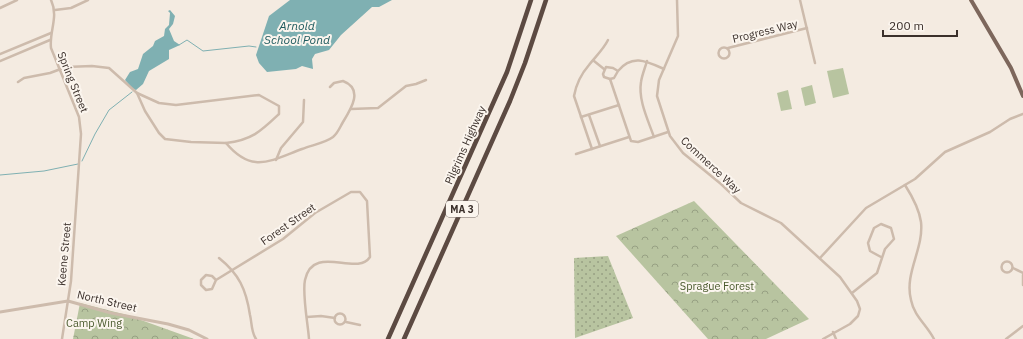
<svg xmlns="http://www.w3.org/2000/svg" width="1023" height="339" viewBox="0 0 1023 339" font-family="'IBM Plex Sans',sans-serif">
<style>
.green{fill:url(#green-dots)}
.forest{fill:url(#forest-crowns)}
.pitch{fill:#b8c4a0}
.water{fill:#7fb0b2}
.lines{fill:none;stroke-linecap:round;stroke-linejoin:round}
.stream{stroke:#7fb0b2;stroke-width:1}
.minor{stroke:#cdbbac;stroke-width:2.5}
.tertiary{stroke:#cdbbac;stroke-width:3}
.primary{stroke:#7d675c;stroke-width:4}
.motorway{stroke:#5c4a42;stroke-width:4.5}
.labels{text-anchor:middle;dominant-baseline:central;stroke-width:4;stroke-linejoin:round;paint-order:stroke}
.shield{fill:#fbf5ee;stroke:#756b66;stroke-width:1}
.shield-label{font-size:10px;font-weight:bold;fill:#3b302b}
.street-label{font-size:11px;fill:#3b302b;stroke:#fbf5ee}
.park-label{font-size:11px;fill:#4a5a2e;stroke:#fbf5ee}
.water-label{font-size:12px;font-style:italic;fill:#1f5a5e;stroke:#fbf5ee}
</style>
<defs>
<pattern id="green-dots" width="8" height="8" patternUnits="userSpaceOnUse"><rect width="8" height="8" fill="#b8c4a0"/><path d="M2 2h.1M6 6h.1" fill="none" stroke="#97a083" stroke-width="1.8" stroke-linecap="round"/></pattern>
<pattern id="forest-crowns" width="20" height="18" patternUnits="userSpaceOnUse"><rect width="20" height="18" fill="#b8c4a0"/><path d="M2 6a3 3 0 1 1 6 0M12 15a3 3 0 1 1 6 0" fill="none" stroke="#97a083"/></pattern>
</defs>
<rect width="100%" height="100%" fill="#f4ebe1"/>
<path class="green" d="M608,256L633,318L575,338L574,258Z"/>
<g class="forest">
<path d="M694,201L809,319L766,339H708L616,236Z"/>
<path d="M80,303L127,315L194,339H73Z"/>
</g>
<g class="pitch">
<path d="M843,68L849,94L833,98L827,71Z"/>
<path d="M812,85L816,103L805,106L801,88Z"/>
<path d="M788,90L792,109L781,111L777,93Z"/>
</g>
<g class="water">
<path d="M290,0H392L379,7H372L341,35L329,50L315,54L312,59L313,69L302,66L296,69L267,72L259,63L256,55L269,16Z"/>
<path d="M170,10L175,16L173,24L169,29L174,41L180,45L169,50V59L149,71L143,84L136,90L133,89L125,80L130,72L138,69L143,54L153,46L155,41L164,36L165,29L169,25L170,13L168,11Z"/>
</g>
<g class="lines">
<g class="stream">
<path d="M179,45L187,40L203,51L249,46L256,47"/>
<path d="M82,161L95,134L109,110L132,92"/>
<path d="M0,175L44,171L78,164"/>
</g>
<g class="minor">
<path d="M51,0C59,17 49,31 51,48L79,117L81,134L71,281L62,339"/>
<path d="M677,0L678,36L659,80L657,96L670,136L683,153L721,184L741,203L781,223L840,277L857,301L860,309L858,316L850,324L823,339"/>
<path d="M800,0L815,63"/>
<path d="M0,8L17,0"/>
<path d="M55,10L71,8L88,0"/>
<circle cx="724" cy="53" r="5.5"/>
<path d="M728,48L807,28"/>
<path d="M0,54L51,33"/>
<path d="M0,61L50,40"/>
<path d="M594,61L604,69"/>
<path d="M647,61C645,68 642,75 641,82C638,100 648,120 654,137"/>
<path d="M618,71L614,78L610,79L604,77L603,74L606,67L613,68L618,71C632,54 646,61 664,69"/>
<path d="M610,79L631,141L638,142L668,132"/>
<path d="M18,82L24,78L50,73L66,67L92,66L109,68L137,93L145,111L159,133L165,139L191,142L226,143C252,174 270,161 302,149C312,145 325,143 333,137C338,133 340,127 343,122C351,109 364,89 343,81L334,83L330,87"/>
<path d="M137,93L159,103L176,105L259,95L279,106V114C261,131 252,140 226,143"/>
<path d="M351,109L378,108L406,86L416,84L426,80"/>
<path d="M589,115L600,146"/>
<path d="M581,117L619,105"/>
<path d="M592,149L574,96C576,85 582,73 589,65C595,57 603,50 608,40"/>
<path d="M576,154L629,137"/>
<path d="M276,160L281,148L303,122L304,100"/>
<path d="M905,185C912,196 919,208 921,222C924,249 904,273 911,300C914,316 927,325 934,339"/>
<path d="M219,258C239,274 246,289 250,315C252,323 251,332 256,339"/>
<path d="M820,258L866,208L915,179L945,152L990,132L1010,119L1023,114"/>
<circle cx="1007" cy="267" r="5.5"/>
<path d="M1013,268L1023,273"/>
<path d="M1023,275V285"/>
<path d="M216,280L212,276L206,275L201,280V285L206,290L212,289L216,280L283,239L315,213L351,192H360L367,201L370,257C357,277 313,243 305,280C302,294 308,324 309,339"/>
<path d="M852,293L877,273L885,249L894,239L891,228L881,224L874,228L868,243L870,251L881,257"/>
<circle cx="340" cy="319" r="5.5"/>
<path d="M307,317L321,316L335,318"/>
<path d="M346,322L360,325"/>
<path d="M833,332L836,339"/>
<path d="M1006,339L1023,326"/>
</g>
<path class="tertiary" d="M0,312L68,301L111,313L168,324L189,330L207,339"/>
<path class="primary" d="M971,0L1011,68L1023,96"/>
<g class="motorway">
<path d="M388,339L507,72L531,0"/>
<path d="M404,339L510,101L525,63L546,0"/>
</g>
</g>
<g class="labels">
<rect class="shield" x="446" y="201" width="32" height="16" rx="3"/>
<g class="shield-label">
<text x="462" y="209">MA 3</text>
</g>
<g class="street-label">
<text transform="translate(765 31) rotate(-14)">Progress Way</text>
<text transform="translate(73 82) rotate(68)">Spring Street</text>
<text transform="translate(465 145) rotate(-66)">Pilgrims Highway</text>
<text transform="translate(711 165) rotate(43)">Commerce Way</text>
<text transform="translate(288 224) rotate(-35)">Forest Street</text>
<text transform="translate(64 254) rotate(-85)">Keene Street</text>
<text transform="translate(107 301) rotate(13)">North Street</text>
</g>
<g class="park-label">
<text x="717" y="286">Sprague Forest</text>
<text x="94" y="323">Camp Wing</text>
</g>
<g class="water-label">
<text x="297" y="25">Arnold<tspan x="297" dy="14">School Pond</tspan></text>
</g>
</g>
<path d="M883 30v6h74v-6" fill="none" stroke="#3b302b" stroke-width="2"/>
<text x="889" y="30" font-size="12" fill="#3b302b" stroke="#fbf5ee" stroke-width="3" paint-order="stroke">200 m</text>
</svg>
